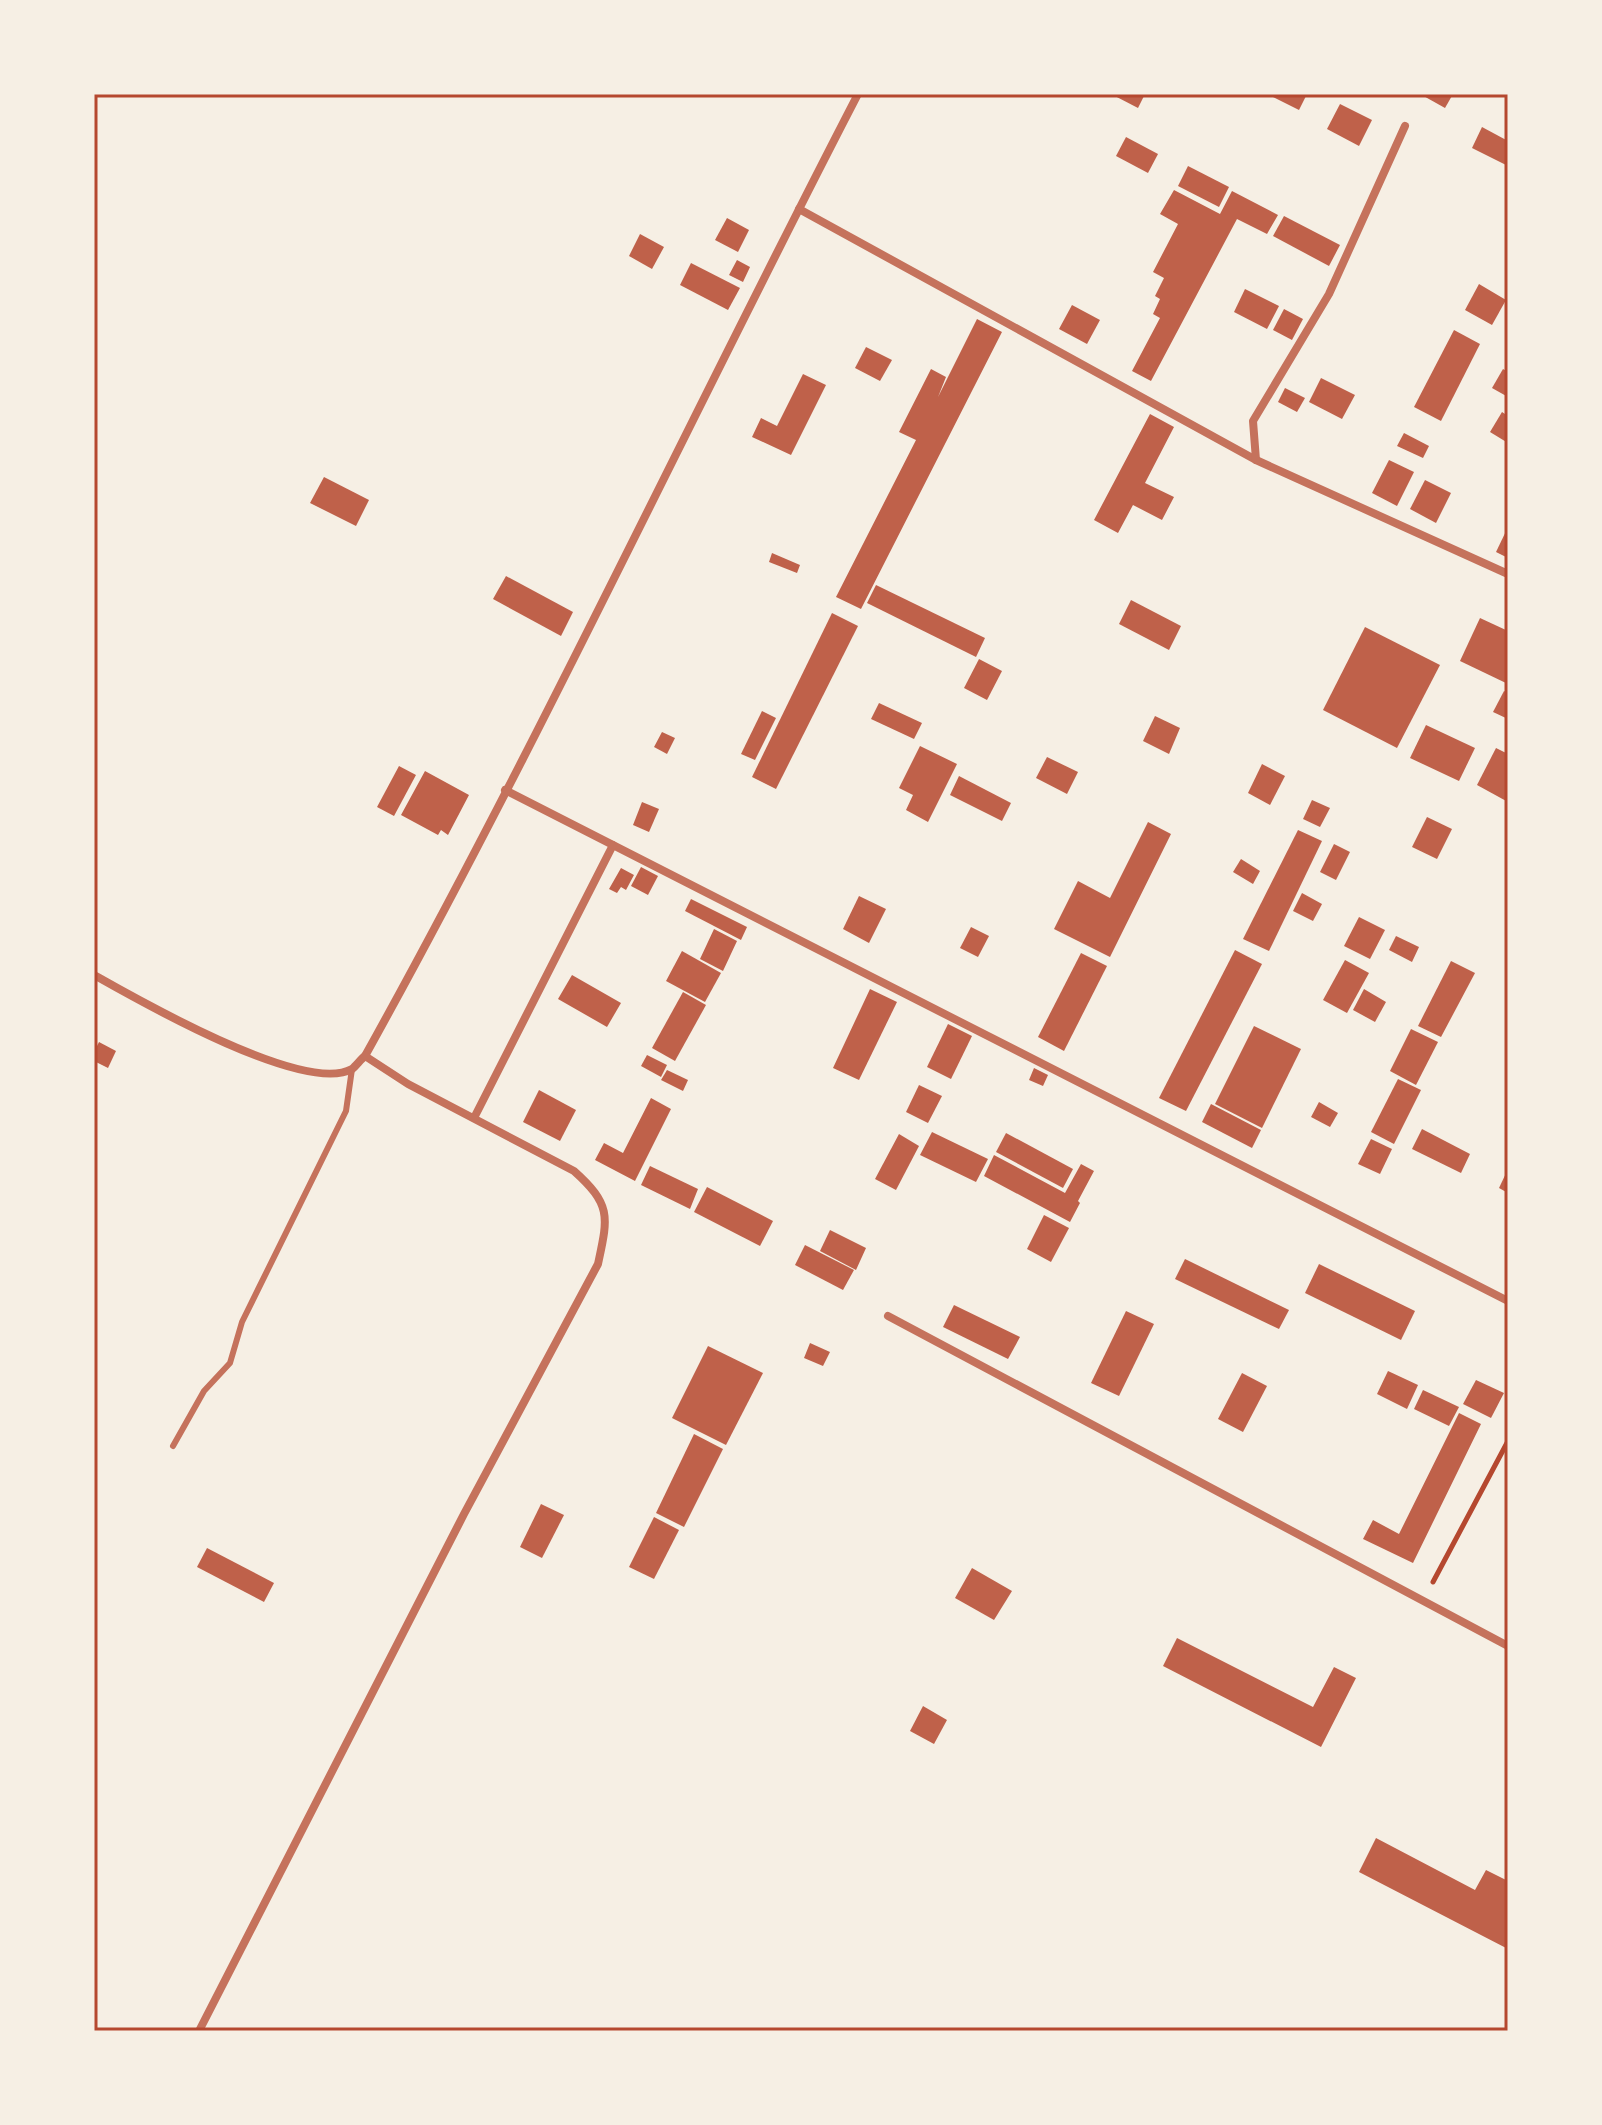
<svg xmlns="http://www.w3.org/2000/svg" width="1602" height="2125" viewBox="0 0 1602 2125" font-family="'Libre Baskerville',serif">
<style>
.building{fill:#bf614a}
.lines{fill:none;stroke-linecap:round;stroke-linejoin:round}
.path{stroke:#b5482f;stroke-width:5}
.service{stroke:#c5725c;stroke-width:6}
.minor{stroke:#c5725c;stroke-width:8}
.neatline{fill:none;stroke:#b5482f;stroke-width:3}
</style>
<rect width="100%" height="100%" fill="#f6efe4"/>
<g class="building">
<path d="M1111,94H1145L1138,108Z"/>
<path d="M1267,94H1307L1299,110Z"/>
<path d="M1420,94H1453L1445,108Z"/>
<path d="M1340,104L1372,120L1359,146L1327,129Z"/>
<path d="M1482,127L1508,141V166L1472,148Z"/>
<path d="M1126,137L1158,154L1148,173L1116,156Z"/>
<path d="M1188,166L1229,187L1219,207L1178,186Z"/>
<path d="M1174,190L1220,214L1232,191L1278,215L1267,234L1237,219L1151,381L1132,371L1160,318L1153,314L1160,299L1155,296L1164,278L1153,272L1178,224L1160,214Z"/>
<path d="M1284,216L1340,245L1329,266L1273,236Z"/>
<path d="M727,218L749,230L738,252L715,240Z"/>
<path d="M640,234L664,247L652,269L629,256Z"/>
<path d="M737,260L750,267L743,282L729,275Z"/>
<path d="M691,263L740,288L728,310L680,285Z"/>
<path d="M1479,284L1506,300L1492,325L1465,310Z"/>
<path d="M1245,289L1279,306L1267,329L1234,312Z"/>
<path d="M1072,305L1100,320L1087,344L1059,329Z"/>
<path d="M1284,309L1303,319L1292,340L1273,330Z"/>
<path d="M977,319L1002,332L861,609L836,597L916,440L899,432L931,369L946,377L938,397Z"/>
<path d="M1454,330L1480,344L1441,421L1414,407Z"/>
<path d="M866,347L892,360L880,381L855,368Z"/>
<path d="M1503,369L1508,372V397L1492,388Z"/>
<path d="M803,374L826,385L791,455L752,437L761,418L777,426Z"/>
<path d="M1321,378L1355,395L1342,419L1309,402Z"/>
<path d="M1285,388L1305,398L1297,412L1278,402Z"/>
<path d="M1502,412L1508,416V443L1490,432Z"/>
<path d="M1150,414L1174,427L1145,483L1174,497L1162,520L1133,505L1118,533L1094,520Z"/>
<path d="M1404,433L1429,446L1423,458L1397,446Z"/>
<path d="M1389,460L1414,472L1397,506L1372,493Z"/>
<path d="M324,477L369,500L356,526L310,503Z"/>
<path d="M1425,480L1451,493L1436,523L1410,509Z"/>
<path d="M1508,527V558L1496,552Z"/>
<path d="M772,553L800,565L797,573L769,562Z"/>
<path d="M506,576L573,612L561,636L493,599Z"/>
<path d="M876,585L985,638L976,657L867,603Z"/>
<path d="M1131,600L1181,626L1169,650L1119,624Z"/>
<path d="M832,613L858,626L776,789L752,777Z"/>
<path d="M1480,618L1508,631V684L1460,661Z"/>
<path d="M1365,627L1440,665L1397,748L1323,710Z"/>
<path d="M979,659L1002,671L987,700L964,688Z"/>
<path d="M1504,691L1508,693V719L1493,712Z"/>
<path d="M879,703L922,723L914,739L871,719Z"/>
<path d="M762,711L776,718L755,760L741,754Z"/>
<path d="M1155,716L1180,728L1169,754L1143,741Z"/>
<path d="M1426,725L1475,748L1459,781L1410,758Z"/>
<path d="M662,732L675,738L667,754L654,747Z"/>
<path d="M920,746L957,764L928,822L906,810L913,795L899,788Z"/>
<path d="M1496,748L1508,754V802L1477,785Z"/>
<path d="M1047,757L1078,772L1067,794L1036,778Z"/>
<path d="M1262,764L1285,776L1270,805L1248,793Z"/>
<path d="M399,766L416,775L394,816L377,807Z"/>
<path d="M425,771L469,795L448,835L441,830L438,835L401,815Z"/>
<path d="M959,776L1011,803L1002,821L950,795Z"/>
<path d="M1312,800L1330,808L1320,827L1303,819Z"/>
<path d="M642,802L659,809L649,832L633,825Z"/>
<path d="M1427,817L1452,829L1437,859L1412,847Z"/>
<path d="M1148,822L1171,834L1110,957L1054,929L1078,881L1110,898Z"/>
<path d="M1298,830L1322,841L1269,951L1243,939Z"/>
<path d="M1334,844L1350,852L1336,880L1320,872Z"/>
<path d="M1241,859L1260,871L1253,884L1233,872Z"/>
<path d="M641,867L658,876L648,895L631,886Z"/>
<path d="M621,868L634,875L626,890L621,887L617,893L609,889Z"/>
<path d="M1302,893L1322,904L1313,921L1293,911Z"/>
<path d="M859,896L886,909L869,943L843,929Z"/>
<path d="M691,899L747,927L741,940L685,911Z"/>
<path d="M1359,917L1385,930L1370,959L1344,946Z"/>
<path d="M971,927L989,936L978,957L960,948Z"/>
<path d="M714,929L737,941L723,971L700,959Z"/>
<path d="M1396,936L1419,947L1412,962L1389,950Z"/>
<path d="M1235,950L1262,964L1186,1111L1159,1098Z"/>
<path d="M682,951L721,973L705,1002L666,981Z"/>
<path d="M1081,953L1107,966L1064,1051L1038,1037Z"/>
<path d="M1345,960L1369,973L1347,1013L1323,1000Z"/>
<path d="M1451,961L1475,973L1441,1037L1418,1026Z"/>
<path d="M572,975L621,1003L607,1027L558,999Z"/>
<path d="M870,989L897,1002L859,1080L833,1068Z"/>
<path d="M1364,989L1386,1002L1375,1022L1353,1010Z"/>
<path d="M683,992L706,1005L675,1061L652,1048Z"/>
<path d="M948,1024L972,1036L951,1079L927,1067Z"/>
<path d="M1254,1026L1301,1049L1262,1128L1215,1104Z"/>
<path d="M1411,1029L1438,1042L1416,1085L1390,1071Z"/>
<path d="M99,1042L116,1051L108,1068L94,1061V1052Z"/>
<path d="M647,1055L667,1065L661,1077L641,1066Z"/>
<path d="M1034,1068L1048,1075L1043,1086L1029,1080Z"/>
<path d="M667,1070L688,1080L683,1091L661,1080Z"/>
<path d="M1398,1079L1421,1090L1394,1144L1371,1132Z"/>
<path d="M919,1085L942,1096L928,1123L906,1112Z"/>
<path d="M539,1090L576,1110L560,1141L523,1122Z"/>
<path d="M651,1098L671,1109L635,1181L595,1160L604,1143L623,1153Z"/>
<path d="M1319,1102L1338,1113L1330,1127L1311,1117Z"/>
<path d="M1211,1104L1261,1130L1252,1148L1202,1122Z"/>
<path d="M1422,1129L1470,1154L1461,1173L1412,1149Z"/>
<path d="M932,1132L988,1159L976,1182L920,1155Z"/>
<path d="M1006,1133L1073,1169L1063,1188L996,1152Z"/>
<path d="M899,1134L919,1146L896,1190L875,1179Z"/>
<path d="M1371,1139L1392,1149L1380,1174L1358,1164Z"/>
<path d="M994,1155L1065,1193L1081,1164L1094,1171L1078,1201L1080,1203L1070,1222L984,1176Z"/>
<path d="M650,1166L698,1189L690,1209L641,1185Z"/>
<path d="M1508,1169V1193L1499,1188Z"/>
<path d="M707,1187L773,1221L760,1246L694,1212Z"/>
<path d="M1044,1215L1069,1228L1051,1262L1027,1249Z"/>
<path d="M830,1230L866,1248L856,1270L820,1251Z"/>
<path d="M805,1245L854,1270L843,1290L795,1265Z"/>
<path d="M1185,1259L1289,1310L1279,1329L1175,1279Z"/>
<path d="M1319,1264L1415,1311L1401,1340L1305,1293Z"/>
<path d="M954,1305L1020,1337L1008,1359L943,1327Z"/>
<path d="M1126,1311L1154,1324L1119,1396L1091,1383Z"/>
<path d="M810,1343L830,1352L823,1366L804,1358Z"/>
<path d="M708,1346L763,1373L726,1445L672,1418Z"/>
<path d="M1388,1371L1418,1385L1407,1409L1377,1394Z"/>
<path d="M1242,1373L1267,1386L1243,1432L1218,1419Z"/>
<path d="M1476,1380L1504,1393L1491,1418L1463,1404Z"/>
<path d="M1423,1390L1459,1407L1449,1426L1414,1409Z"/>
<path d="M1459,1413L1481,1424L1413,1563L1363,1539L1373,1520L1399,1534Z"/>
<path d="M694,1434L723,1449L684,1527L656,1513Z"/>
<path d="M541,1504L564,1515L542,1558L520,1547Z"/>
<path d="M654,1517L679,1530L654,1579L629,1567Z"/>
<path d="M207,1548L274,1583L264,1602L197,1567Z"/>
<path d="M972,1568L1012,1591L994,1620L955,1598Z"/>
<path d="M1177,1638L1313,1707L1334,1667L1356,1678L1321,1747L1163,1666Z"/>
<path d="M923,1706L947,1720L934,1744L910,1731Z"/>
<path d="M1376,1838L1475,1890L1486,1870L1508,1881V1949L1359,1872Z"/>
</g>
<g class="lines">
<path class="path" d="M1433,1582L1508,1441"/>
<path class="service" d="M173,1446L204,1391L230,1363L242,1322L346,1111L352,1069"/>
<g class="minor">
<path d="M799,209L1256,460L1508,574"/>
<path d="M1256,460L1253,421L1329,294L1405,126"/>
<path d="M505,790L1508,1301"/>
<path d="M94,975C140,1001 304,1095 352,1069C356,1066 361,1059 365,1056C540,741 692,414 858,94"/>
<path d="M474,1118L613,845"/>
<path d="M888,1316L1508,1646"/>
<path d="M199,2031L464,1514L598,1264C608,1217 612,1205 574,1171L408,1084L365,1056"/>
</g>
</g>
<rect width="1602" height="2125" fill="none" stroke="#f6efe4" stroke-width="192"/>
<rect x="96" y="96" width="1410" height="1933" class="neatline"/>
</svg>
